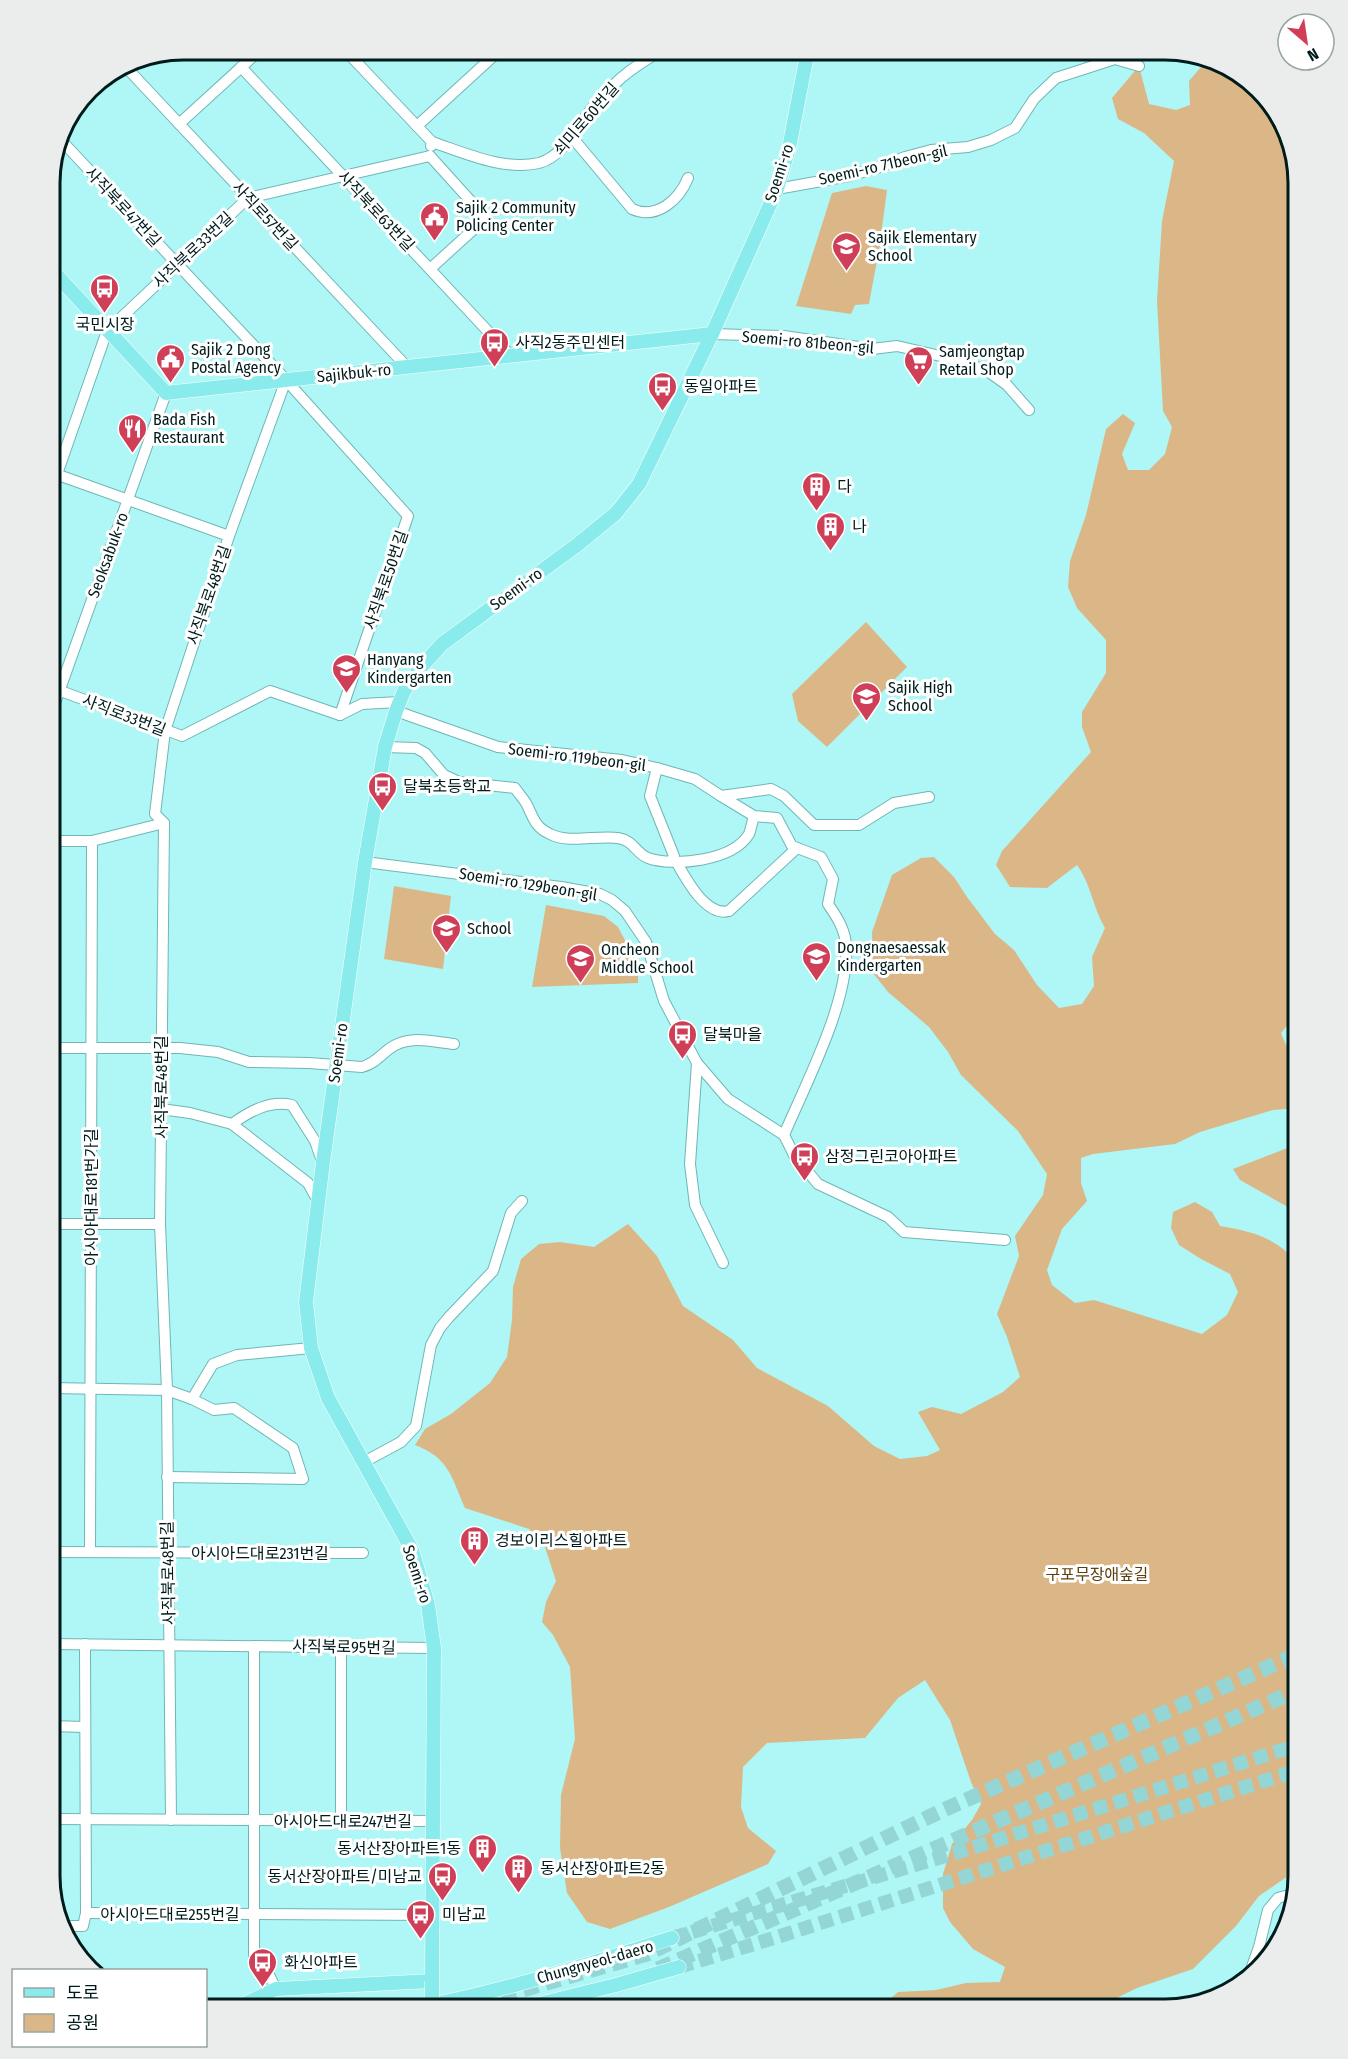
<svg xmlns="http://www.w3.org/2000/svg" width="1348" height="2059" viewBox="0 0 1348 2059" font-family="'Fira Sans Condensed','Noto Sans KR',sans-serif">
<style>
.green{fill:#dbb787}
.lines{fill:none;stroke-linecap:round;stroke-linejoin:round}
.major-tunnel{stroke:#94d6d5;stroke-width:14;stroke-dasharray:14 7;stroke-linecap:butt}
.highway-tunnel{stroke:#94d6d5;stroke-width:15;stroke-dasharray:15 8;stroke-linecap:butt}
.minor-casing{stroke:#6fb6b5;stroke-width:12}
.major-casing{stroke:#fff;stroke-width:15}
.minor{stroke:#fff;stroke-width:10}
.major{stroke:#89ebeb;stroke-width:14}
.major-bridge-casing{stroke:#fff;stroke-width:15;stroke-linecap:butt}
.major-bridge{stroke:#89ebeb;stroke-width:14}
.labels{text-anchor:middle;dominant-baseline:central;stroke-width:6;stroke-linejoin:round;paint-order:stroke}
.street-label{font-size:16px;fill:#001b1b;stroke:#fff}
.poi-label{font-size:16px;fill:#001b1b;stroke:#fff;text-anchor:start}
.park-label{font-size:16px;fill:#5d3f0d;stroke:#fff}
.rim{fill:none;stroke:#001b1b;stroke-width:3}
</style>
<rect width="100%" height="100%" fill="#aef7f6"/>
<g class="green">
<path d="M1207,60L1232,68L1281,116L1298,183V988L1296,993L1298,1001V1012L1281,1033L1286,1045L1298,1048V1108L1273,1110L1200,1132L1175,1144L1093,1154L1081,1158V1183L1087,1201L1062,1229L1047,1270L1052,1285L1075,1303L1094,1300L1202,1334L1227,1315L1238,1292L1230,1274L1201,1259L1179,1245L1171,1228L1173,1212L1195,1202L1212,1212L1220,1226C1251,1231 1278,1238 1298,1264V1869L1259,1896L1236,1926L1193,1969L1137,1988L1094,2009H898L891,1998L898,1992L936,1990L966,1983L1000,1982L1005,1967L973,1949L950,1922L943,1908V1874L952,1844L972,1820L981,1804L971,1782L950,1720L925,1680L898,1698L865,1738L767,1743L743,1767L741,1807L748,1828L776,1851L768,1864L669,1907L610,1929L587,1922L567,1893L560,1848L561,1795L575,1739L570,1667L553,1635L542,1622L546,1602L556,1581L544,1544L529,1529L465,1508C451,1476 449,1458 415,1445L425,1429L451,1414L490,1383L507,1357L512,1320L513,1287L521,1259L539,1244L560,1242L594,1247L628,1224L657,1256L683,1306L733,1340L757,1368L828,1406L874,1446L900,1459L927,1456L940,1450L918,1412L932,1407L961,1414L1003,1392L1020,1377L1007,1337L997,1314L1019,1256L1015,1236L1043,1195L1047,1174L1018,1131L961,1075L948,1052L929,1027L888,992L873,973L872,932L892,875L921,858L934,857L954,877L967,897L995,934L1014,950L1037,985L1059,1008L1082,1004L1094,986L1092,957L1105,928C1093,908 1091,884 1077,865L1047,888L1010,887L996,865L1002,851L1091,752L1082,727V712L1106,673V640L1077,608L1068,587L1070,561L1086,515L1106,429L1123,414L1135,423L1122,454L1128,470H1149L1165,454L1172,427L1163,411L1157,301L1162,221L1174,161L1144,133L1118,119L1112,98L1139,66L1149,104L1176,110L1190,105L1189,81Z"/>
<path d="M866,186L887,190L879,250L869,304L855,305L851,314L796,306L832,193Z"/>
<path d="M866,622L907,667L827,747L798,721L792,694Z"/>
<path d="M394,886L451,896L443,969L384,959Z"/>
<path d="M546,905L604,916L618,927L638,965V983L532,987Z"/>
<path d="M1298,1144V1209L1286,1206L1240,1180L1233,1169Z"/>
</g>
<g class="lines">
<g class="major-tunnel">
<path d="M672,1938L965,1850L1298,1745"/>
<path d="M679,1967L774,1938L1298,1770"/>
</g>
<g class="highway-tunnel">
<path d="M658,1969L1298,1690"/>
<path d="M457,2009L647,1954L941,1811L1298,1654"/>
</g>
<defs>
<g id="minor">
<path d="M345,50L432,142L431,146"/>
<path d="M124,65L407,367"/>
<path d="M241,67L511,356"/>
<path d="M85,93L94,85"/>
<path d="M179,124L260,50"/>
<path d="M417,126L500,50"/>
<path d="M571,136L632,209C657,220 679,200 688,178"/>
<path d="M59,138L286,380L408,516L340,715"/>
<path d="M432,142C465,153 503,171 539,163C563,157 577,126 592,108C601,98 611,87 621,78C634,67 648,58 663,50"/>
<path d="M777,189L849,176L877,168L905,157L931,150L968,147L991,140L1015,128L1034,99L1056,78L1115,59L1139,66"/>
<path d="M430,269L486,218L430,156"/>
<path d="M712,334L784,336L872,349L897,346L949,358L986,370L1007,385L1029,410"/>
<path d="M50,472L229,536"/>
<path d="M50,494L107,331L248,198L430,156"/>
<path d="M50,687L182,736L270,691L340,715L362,704L399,702"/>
<path d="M396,711L498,747L622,760L657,768L695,779L721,796L771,789L784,796L814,825H859L894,803L929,797"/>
<path d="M50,717L166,393"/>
<path d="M385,747L416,748L425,753L444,775L459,782L515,788C518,793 523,798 526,803C533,816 534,827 550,834C569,844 597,835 618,838C635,841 635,853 648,858C674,867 733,861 749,834C751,829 752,822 754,816"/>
<path d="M657,768L650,796L674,856L671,861"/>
<path d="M721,796L754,816L777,818L792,846L821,857L833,879L828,904C837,917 846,931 846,947C849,1002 806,1083 784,1135"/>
<path d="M50,841H92L164,823"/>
<path d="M365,862L561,887L600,894L612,900L625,911L646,942L664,1001L697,1063L728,1099L784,1135L794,1155L818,1184L888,1217L904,1232L1005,1240"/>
<path d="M677,863C686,879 706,917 729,911L797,848"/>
<path d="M50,1048H180L218,1052L249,1062L309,1063L362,1067C374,1064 380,1056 389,1049C408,1034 432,1042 454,1044"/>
<path d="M697,1063L690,1164L695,1205L723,1263"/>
<path d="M161,1109L190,1113L232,1124L308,1183L318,1201"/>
<path d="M232,1124C250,1111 270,1100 292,1105L315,1141L322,1161"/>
<path d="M50,1224H160"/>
<path d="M50,1388L167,1390L192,1399L214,1410L234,1408L293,1448L303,1479L167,1477"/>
<path d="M192,1399L213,1364L237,1355L311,1348"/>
<path d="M364,1462L401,1442L416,1426L431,1345L440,1328L449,1317L493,1271L511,1213L522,1201"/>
<path d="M50,1552L363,1553"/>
<path d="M90,1552L92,841"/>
<path d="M50,1644L434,1648"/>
<path d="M254,1646V1955L269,1975L276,1989"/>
<path d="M50,1726L85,1727"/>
<path d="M50,1819L432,1821"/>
<path d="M171,1820L167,1390L160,1224L164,823L155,814L165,731L229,536L286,380"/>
<path d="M341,1821V1647"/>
<path d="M86,1913L433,1915"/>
<path d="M63,1926H83L86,1913L85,1644"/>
<path d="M1249,1975L1259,1947L1268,1910L1278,1898L1285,1896L1292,1902"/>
</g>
<g id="major">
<path d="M50,268L166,393L712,334"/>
<path d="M234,2009L276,1989L432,1981L434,1648L428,1605L412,1550L328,1398L311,1348L306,1302L323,1162L365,862L385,747L396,711L404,691L421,667L442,644L577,545L616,513L639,484L712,334L777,189L789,148L808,50"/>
<path d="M412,2009C501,1992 586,1965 672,1938"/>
<path d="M519,2009L616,1985L679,1967"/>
</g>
</defs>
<use href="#minor" class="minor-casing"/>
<use href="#major" class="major-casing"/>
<use href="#minor" class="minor"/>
<use href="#major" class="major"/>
<defs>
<path id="major-bridge" d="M432,2009V1981"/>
</defs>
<use href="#major-bridge" class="major-bridge-casing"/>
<use href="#major-bridge" class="major-bridge"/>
</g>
<defs>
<symbol id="civic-pin" viewBox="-11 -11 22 30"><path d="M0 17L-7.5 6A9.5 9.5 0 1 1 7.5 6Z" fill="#cf3f58" stroke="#fff"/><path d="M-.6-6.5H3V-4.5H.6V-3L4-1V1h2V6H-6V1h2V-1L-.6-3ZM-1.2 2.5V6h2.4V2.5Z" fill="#fff"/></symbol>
<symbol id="school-pin" viewBox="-11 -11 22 30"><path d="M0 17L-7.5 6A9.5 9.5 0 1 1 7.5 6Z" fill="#cf3f58" stroke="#fff"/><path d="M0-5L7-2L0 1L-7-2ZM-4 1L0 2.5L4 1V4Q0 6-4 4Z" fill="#fff"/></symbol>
<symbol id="bus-pin" viewBox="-11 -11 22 30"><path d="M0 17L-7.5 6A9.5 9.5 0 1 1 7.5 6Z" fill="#cf3f58" stroke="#fff"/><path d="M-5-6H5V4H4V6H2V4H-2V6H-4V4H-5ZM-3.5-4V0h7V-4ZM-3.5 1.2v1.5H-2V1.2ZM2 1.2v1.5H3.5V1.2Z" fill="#fff"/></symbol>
<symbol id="supermarket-pin" viewBox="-11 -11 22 30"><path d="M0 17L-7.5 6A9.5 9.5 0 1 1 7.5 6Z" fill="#cf3f58" stroke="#fff"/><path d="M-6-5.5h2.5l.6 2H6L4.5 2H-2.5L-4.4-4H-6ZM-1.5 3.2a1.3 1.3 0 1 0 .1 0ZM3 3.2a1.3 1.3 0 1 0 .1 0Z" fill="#fff"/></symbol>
<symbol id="restaurant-pin" viewBox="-11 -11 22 30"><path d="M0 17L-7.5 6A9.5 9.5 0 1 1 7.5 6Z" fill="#cf3f58" stroke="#fff"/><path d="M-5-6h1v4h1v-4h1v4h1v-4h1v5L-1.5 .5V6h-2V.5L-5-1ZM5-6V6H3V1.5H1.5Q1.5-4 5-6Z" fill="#fff"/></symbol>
<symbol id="building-pin" viewBox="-11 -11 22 30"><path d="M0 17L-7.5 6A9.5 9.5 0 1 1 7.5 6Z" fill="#cf3f58" stroke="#fff"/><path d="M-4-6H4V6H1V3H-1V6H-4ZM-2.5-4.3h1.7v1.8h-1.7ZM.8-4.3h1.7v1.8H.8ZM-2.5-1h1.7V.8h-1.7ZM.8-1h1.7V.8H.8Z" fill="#fff"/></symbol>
</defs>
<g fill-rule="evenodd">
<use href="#civic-pin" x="418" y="200" width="33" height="45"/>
<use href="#school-pin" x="830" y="230" width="33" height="45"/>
<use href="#bus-pin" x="88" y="272" width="33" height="45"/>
<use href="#bus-pin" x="478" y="326" width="33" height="45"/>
<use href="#civic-pin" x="154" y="342" width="33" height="45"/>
<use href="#supermarket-pin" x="902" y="344" width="33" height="45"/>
<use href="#bus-pin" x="646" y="370" width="33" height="45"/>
<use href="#restaurant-pin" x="116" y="412" width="33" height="45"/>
<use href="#building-pin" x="800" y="470" width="33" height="45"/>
<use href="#building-pin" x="814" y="510" width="33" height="45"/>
<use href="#school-pin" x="330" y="652" width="33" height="45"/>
<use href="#school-pin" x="850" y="680" width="33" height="45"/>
<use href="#bus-pin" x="366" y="770" width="33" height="45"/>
<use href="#school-pin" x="430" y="912" width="33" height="45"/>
<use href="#school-pin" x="800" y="940" width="33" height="45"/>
<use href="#school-pin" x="564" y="942" width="33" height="45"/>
<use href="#bus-pin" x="666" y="1018" width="33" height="45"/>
<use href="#bus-pin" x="788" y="1140" width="33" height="45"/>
<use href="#building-pin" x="458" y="1524" width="33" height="45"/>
<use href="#building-pin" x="466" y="1832" width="33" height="45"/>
<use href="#building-pin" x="502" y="1852" width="33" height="45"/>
<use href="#bus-pin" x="426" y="1860" width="33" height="45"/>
<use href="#bus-pin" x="404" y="1898" width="33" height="45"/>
<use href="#bus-pin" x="246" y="1946" width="33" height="45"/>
</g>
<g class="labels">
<g class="street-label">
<text transform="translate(586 119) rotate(-49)">쇠미로60번길</text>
<text transform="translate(883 165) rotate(-13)">Soemi-ro 71beon-gil</text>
<text transform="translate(779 173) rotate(-72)">Soemi-ro</text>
<text transform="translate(123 207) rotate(47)">사직북로47번길</text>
<text transform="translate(376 211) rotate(47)">사직북로63번길</text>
<text transform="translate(265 216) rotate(47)">사직로57번길</text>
<text transform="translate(193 250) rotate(-43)">사직북로33번길</text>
<text transform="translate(808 342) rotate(5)">Soemi-ro 81beon-gil</text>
<text transform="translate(354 373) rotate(-6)">Sajikbuk-ro</text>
<text transform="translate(108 555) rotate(-70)">Seoksabuk-ro</text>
<text transform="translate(386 580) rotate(-71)">사직북로50번길</text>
<text transform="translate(516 589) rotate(-36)">Soemi-ro</text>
<text transform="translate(209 595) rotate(-71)">사직북로48번길</text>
<text transform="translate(124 715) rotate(21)">사직로33번길</text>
<text transform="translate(577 757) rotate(7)">Soemi-ro 119beon-gil</text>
<text transform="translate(528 884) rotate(9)">Soemi-ro 129beon-gil</text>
<text transform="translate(338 1053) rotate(-82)">Soemi-ro</text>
<text transform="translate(161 1087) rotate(-90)">사직북로48번길</text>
<text transform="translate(91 1197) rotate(-90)">아시아대로181번가길</text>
<text x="260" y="1553">아시아드대로231번길</text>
<text transform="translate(168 1573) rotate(-91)">사직북로48번길</text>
<text transform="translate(417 1574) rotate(72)">Soemi-ro</text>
<text transform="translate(344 1647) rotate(1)">사직북로95번길</text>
<text x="343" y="1821">아시아드대로247번길</text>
<text x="170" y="1914">아시아드대로255번길</text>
<text transform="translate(595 1962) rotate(-16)">Chungnyeol-daero</text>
</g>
<g class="poi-label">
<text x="456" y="207">Sajik 2 Community<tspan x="456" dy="18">Policing Center</tspan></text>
<text x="868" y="237">Sajik Elementary<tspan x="868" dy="18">School</tspan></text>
<text x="105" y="324" text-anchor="middle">국민시장</text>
<text x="515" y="342">사직2동주민센터</text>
<text x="191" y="349">Sajik 2 Dong<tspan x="191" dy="18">Postal Agency</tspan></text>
<text x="939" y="351">Samjeongtap<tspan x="939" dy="18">Retail Shop</tspan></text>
<text x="684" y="386">동일아파트</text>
<text x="153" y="419">Bada Fish<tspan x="153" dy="18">Restaurant</tspan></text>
<text x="837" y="486">다</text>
<text x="852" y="526">나</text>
<text x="367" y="659">Hanyang<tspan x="367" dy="18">Kindergarten</tspan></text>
<text x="888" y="687">Sajik High<tspan x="888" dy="18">School</tspan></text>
<text x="403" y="786">달북초등학교</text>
<text x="467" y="928">School</text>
<text x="837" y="947">Dongnaesaessak<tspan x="837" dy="18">Kindergarten</tspan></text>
<text x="601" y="949">Oncheon<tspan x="601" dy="18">Middle School</tspan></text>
<text x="703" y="1034">달북마을</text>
<text x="825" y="1156">삼정그린코아아파트</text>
<text x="495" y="1540">경보이리스힐아파트</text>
<text x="461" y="1848" text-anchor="end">동서산장아파트1동</text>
<text x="540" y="1868">동서산장아파트2동</text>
<text x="422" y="1876" text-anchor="end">동서산장아파트/미남교</text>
<text x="442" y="1914">미남교</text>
<text x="284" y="1962">화신아파트</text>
</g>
<g class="park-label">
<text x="1097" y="1574">구포무장애숲길</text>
</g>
</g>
<path d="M0 0H1348V2059H0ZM183 60H1165A123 123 0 0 1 1288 183V1876A123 123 0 0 1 1165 1999H183A123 123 0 0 1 60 1876V183A123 123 0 0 1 183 60Z" fill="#ebeded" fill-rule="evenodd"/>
<path class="rim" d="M183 60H1165A123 123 0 0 1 1288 183V1876A123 123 0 0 1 1165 1999H183A123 123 0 0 1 60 1876V183A123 123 0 0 1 183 60Z"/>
<rect x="12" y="1969" width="195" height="78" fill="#ffffff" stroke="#99a4a4" stroke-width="1.5"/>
<rect x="24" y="1988" width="30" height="9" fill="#89ebeb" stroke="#99a4a4" stroke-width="1.5"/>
<text x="66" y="1999" font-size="18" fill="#001b1b">도로</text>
<rect x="24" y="2014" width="30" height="18" fill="#dbb787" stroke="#99a4a4" stroke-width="1.5"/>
<text x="66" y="2029" font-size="18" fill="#001b1b">공원</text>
<g transform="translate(1306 42) rotate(151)"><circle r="28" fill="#ffffff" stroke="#99a4a4" stroke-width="1.5"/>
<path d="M0-4.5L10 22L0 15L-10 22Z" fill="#cf3f58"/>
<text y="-9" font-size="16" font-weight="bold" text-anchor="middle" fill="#001b1b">N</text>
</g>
</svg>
